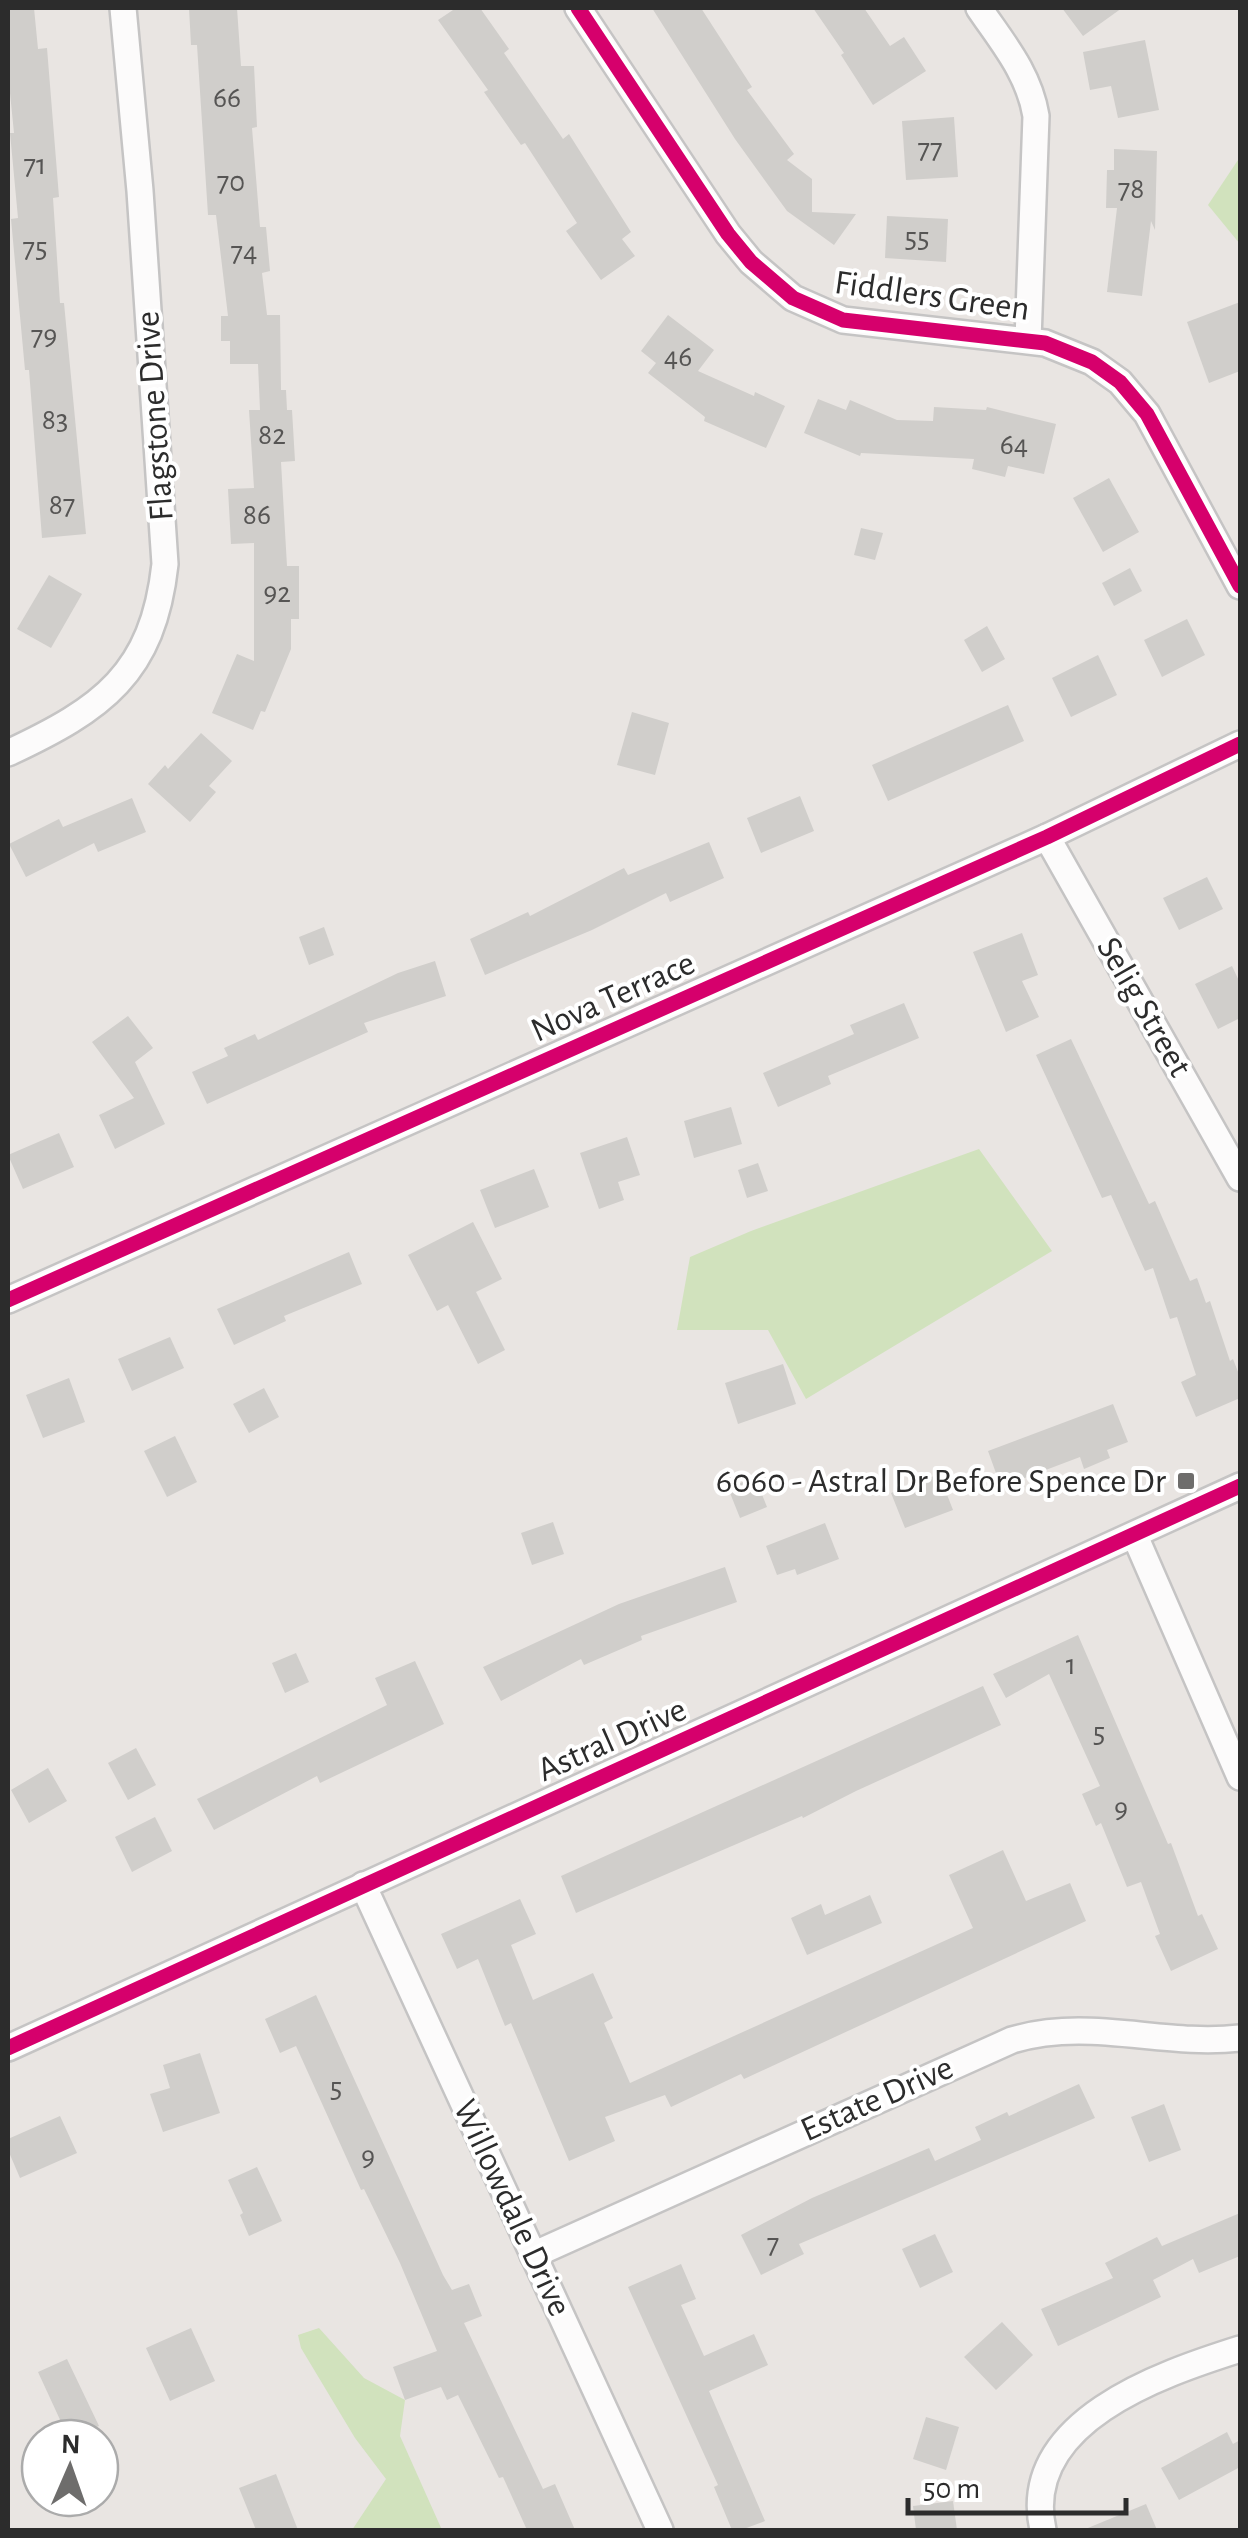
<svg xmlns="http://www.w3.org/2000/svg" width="1248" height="2538" viewBox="0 0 1248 2538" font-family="'Alegreya Sans',sans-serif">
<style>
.green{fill:#d1e2bd}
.building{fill:#d0cecb}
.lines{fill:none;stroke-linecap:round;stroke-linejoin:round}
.street-casing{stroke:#c5c4c4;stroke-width:30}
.street{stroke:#fcfbfb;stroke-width:25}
.cycleway-casing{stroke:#fff;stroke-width:21}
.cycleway{stroke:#d6006c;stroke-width:15}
.poi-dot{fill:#6e6d6c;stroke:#fff;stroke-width:4}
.labels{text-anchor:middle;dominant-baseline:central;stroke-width:8;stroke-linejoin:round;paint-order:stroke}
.number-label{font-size:30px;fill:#565554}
.street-label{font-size:35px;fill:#2c2c2c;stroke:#fff}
.poi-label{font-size:35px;fill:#2c2c2c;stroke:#fff;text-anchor:end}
</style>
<rect width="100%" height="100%" fill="#e9e5e2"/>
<g class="green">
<path d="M1240,157V244L1208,205Z"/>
<path d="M979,1149L1052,1251L806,1399L768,1330H677L690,1257L751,1231Z"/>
<path d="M319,2328L364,2378L405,2400L400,2436L442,2530H352L386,2479L355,2438L301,2348L298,2335Z"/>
</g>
<g class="building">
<path d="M8,8H34L38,49L47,48L59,197L53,198L60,303H64L86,534L42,538L29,370H25L11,219L18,218L10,133H14L8,73Z"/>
<path d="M189,8H237L241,66H254L257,127L252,128L260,227H266L270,271L262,273L267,315H280L281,390H286L287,410H292L295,461L281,462L287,566H299V619H291V649L265,712L261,711L253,730L212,713L237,654L254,661V543L231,544L228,489L254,488L249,410H260L258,364H230V341H221V316H228L216,215H208L197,45H191Z"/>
<path d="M456,8H480L509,49L504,53L563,139L569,134L631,232L622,239L635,256L601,280L566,231L577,223L525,143L521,145L484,92L488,90L438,20Z"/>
<path d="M652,8H701L752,87L747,90L794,154L787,160L812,179V212L856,214L834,245L787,211L735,139Z"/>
<path d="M813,8H864L890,46L904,37L926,71L873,105L841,55L844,53Z"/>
<path d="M1062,8H1122L1083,36Z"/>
<path d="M1145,40L1159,110L1118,118L1111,86L1090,90L1083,52Z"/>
<path d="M954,117L958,177L906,180L902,121Z"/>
<path d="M1114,149L1157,151L1155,230L1151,221L1142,296L1107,292L1117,208H1106L1107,170H1114Z"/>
<path d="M887,216L948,219L946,262L885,258Z"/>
<path d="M1240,302V371L1209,383L1187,322Z"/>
<path d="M668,315L714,350L698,371L754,396L755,392L785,406L766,448L704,421L705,417L648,373L656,363L641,351Z"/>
<path d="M818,399L846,410L850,400L897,420L933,421L934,407L986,410L987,407L1056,424L1044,474L1008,466L1005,477L972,469L974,459L861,453L860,456L804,433Z"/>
<path d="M1109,478L1139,532L1103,552L1073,498Z"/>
<path d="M861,528L883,533L875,560L854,555Z"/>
<path d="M1130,568L1142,591L1114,606L1102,583Z"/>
<path d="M49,575L82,594L51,648L17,629Z"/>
<path d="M1187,619L1205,655L1162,677L1144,640Z"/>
<path d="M987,626L1005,659L982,672L964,640Z"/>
<path d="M1098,655L1117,695L1071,717L1052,678Z"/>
<path d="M1008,705L1024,741L888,801L872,765Z"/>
<path d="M632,712L669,723L655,775L617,765Z"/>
<path d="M201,733L232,761L209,786L216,792L190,822L148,784L165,765L168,769Z"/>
<path d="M800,796L814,831L761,853L747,818Z"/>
<path d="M132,798L146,832L98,852L94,843L26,877L9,844L59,819L63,827Z"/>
<path d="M709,842L724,878L670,902L666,893L592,930L485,975L470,939L528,912L530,916L624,868L628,875Z"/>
<path d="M1207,877L1223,909L1179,930L1163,898Z"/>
<path d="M324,927L334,955L309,965L299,937Z"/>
<path d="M1022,933L1038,975L1022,981L1039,1017L1006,1032L973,952Z"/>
<path d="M435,961L446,996L364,1023L368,1032L207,1104L192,1072L228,1056L224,1048L255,1034L258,1040L398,973Z"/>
<path d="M1232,966L1240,983V1018L1218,1029L1195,984Z"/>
<path d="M904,1003L919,1038L828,1076L831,1084L778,1107L763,1073L854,1034L850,1025Z"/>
<path d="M128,1016L153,1048L135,1062L165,1124L115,1149L99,1115L134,1098L92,1042Z"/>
<path d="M1071,1039L1149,1204L1155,1201L1190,1281L1197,1278L1206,1303L1210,1301L1230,1361L1233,1359L1240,1377V1398L1196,1417L1181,1382L1196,1375L1177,1317L1170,1319L1153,1268L1145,1271L1111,1195L1102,1198L1036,1055Z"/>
<path d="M731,1107L742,1144L694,1158L684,1121Z"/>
<path d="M59,1133L74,1167L23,1189L8,1155Z"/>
<path d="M627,1137L640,1175L618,1182L624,1200L599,1209L580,1153Z"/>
<path d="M758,1163L768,1191L747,1198L738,1170Z"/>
<path d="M534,1169L549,1207L495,1228L480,1190Z"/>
<path d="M473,1222L502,1279L476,1292L505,1350L478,1364L448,1305L437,1311L408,1255Z"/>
<path d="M349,1252L362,1284L284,1316L286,1321L234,1345L217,1309Z"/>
<path d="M170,1337L184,1368L132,1391L118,1359Z"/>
<path d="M783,1364L796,1404L738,1424L725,1383Z"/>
<path d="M69,1378L85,1422L43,1438L26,1395Z"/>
<path d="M264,1388L279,1417L249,1433L233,1404Z"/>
<path d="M1113,1404L1128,1442L1107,1450L1110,1458L1084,1469L1080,1457L1001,1487L988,1451Z"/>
<path d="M175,1436L197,1482L167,1497L144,1451Z"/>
<path d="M939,1474L953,1510L905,1528L891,1493Z"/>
<path d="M755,1477L767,1507L740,1518L728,1488Z"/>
<path d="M553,1522L564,1554L532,1565L521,1533Z"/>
<path d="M825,1523L839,1559L797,1575L795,1569L777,1575L766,1546Z"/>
<path d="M725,1567L737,1602L641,1636L642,1640L584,1665L581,1659L501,1701L483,1667L619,1604Z"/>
<path d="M1078,1635L1168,1844L1171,1843L1198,1916L1202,1914L1218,1949L1171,1971L1155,1936L1160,1934L1141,1882L1127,1887L1101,1823L1096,1826L1082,1794L1100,1786L1049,1674L1006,1698L993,1674Z"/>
<path d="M296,1653L309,1682L285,1693L272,1663Z"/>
<path d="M415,1661L444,1724L320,1783L317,1776L214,1830L197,1799L387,1705L375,1678Z"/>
<path d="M983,1686L1001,1725L856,1791L803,1818L802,1816L576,1913L561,1876Z"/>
<path d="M136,1748L156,1785L128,1800L108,1763Z"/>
<path d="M48,1768L67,1801L29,1823L11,1790Z"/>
<path d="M155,1817L172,1851L132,1872L115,1837Z"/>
<path d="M1003,1850L1026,1901L1070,1883L1086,1921L744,2079L741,2074L671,2107L665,2095L605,2117L615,2141L569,2161L511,2023L505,2026L478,1959L457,1969L441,1934L520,1899L536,1934L511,1945L533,2000L593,1973L613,2018L604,2023L630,2083L973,1928L949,1875Z"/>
<path d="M870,1895L882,1923L807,1955L791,1918L821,1904L825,1915Z"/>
<path d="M316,1995L443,2275L452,2290L469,2284L482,2316L464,2323L543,2489L555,2484L575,2530H527L503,2477L499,2478L458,2395L447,2400L441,2387L405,2400L393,2367L437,2351L400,2263L364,2189L361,2190L296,2046L280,2053L265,2019Z"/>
<path d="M200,2053L220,2113L163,2132L150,2094L170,2088L163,2065Z"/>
<path d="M1079,2084L1095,2118L799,2244L804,2254L761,2275L741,2235L812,2198L929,2148L935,2161L981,2140L975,2127L1007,2112L1009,2116Z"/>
<path d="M1164,2104L1181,2150L1149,2162L1131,2117Z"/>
<path d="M60,2116L77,2153L20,2178L8,2150V2139Z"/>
<path d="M257,2167L282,2221L249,2236L240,2215L243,2213L228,2180Z"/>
<path d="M1240,2213V2256L1199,2273L1193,2259L1153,2280L1161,2297L1058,2346L1041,2309L1113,2278L1105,2263L1157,2237L1162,2246Z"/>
<path d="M935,2234L953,2272L920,2288L902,2249Z"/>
<path d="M681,2264L696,2299L681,2305L704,2356L754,2334L768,2365L709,2391L765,2521L741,2530H732L714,2487L718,2485L628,2287Z"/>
<path d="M1002,2322L1033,2355L996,2390L964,2357Z"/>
<path d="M191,2328L215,2381L170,2401L146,2348Z"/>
<path d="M67,2359L99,2426L76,2437L69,2421L62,2424L38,2372Z"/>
<path d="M926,2417L959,2427L946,2470L913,2459Z"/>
<path d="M1227,2432L1233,2444L1240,2440V2467L1179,2500L1161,2468Z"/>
<path d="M276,2474L298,2530H256L239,2488Z"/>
<path d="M953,2501L957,2530H916L913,2506Z"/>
<path d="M1146,2504L1157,2530H1083Z"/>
</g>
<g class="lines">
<defs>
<g id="street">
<path d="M578,8L728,234L751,262L793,298L843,320L1045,343L1092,362L1120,382L1147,414L1240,586"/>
<path d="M979,8C1002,42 1029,73 1036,116L1028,340"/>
<path d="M8,753C102,709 153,674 165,564L140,191L123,8"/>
<path d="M1047,837L1240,1178"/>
<path d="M8,1300L1047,837L1240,744"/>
<path d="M1135,1536L1240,1777"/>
<path d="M363,1885L660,2530"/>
<path d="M8,2048L1240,1486"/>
<path d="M533,2255L1012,2040C1091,2017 1162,2047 1240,2038"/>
<path d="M1043,2530C1019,2422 1161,2374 1240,2349"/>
</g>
</defs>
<use href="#street" class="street-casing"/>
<use href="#street" class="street"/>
<defs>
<g id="cycleway">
<path d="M578,8L728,234L751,262L793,298L843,320L1045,343L1092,362L1120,382L1147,414L1240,586"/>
<path d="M8,1300L1047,837L1240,744"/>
<path d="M8,2048L1240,1486"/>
</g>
</defs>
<use href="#cycleway" class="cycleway-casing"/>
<use href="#cycleway" class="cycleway"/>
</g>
<rect class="poi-dot" x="1176" y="1471" width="20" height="20" rx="5"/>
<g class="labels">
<g class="number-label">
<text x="227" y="98">66</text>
<text x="930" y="149">77</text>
<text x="35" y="165">71</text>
<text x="231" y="182">70</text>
<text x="1131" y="189">78</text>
<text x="917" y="238">55</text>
<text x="35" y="248">75</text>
<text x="244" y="252">74</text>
<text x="44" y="336">79</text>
<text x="678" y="357">46</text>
<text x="55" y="420">83</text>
<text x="272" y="435">82</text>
<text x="1014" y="445">64</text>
<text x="62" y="505">87</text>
<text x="257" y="515">86</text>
<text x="277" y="593">92</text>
<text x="1071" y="1665">1</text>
<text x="1099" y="1733">5</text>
<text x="1121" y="1809">9</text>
<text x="336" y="2088">5</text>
<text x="368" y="2157">9</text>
<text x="773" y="2244">7</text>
</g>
<g class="street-label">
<text transform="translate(932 296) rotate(8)">Fiddlers Green</text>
<text transform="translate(155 416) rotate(-94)">Flagstone Drive</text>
<text transform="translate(613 997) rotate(-24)">Nova Terrace</text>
<text transform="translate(1144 1007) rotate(60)">Selig Street</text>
<text transform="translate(612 1740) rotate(-24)">Astral Drive</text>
<text transform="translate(877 2099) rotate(-24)">Estate Drive</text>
<text transform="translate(512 2208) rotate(65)">Willowdale Drive</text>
</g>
<g class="poi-label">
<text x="1166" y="1481">6060 - Astral Dr Before Spence Dr</text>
</g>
</g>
<rect width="1248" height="2538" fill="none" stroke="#2c2c2c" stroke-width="20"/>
<g transform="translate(70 2468) rotate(2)"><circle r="48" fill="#ffffff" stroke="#ababab" stroke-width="2.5"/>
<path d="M0-8L18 38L0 25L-18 38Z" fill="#6e6d6c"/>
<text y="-15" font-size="28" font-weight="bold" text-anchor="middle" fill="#2c2c2c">N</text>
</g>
<path d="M908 2498v15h218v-15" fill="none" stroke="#2c2c2c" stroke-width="5"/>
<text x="923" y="2498" font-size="30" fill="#2c2c2c" stroke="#ffffff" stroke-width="8" paint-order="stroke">50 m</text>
</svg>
